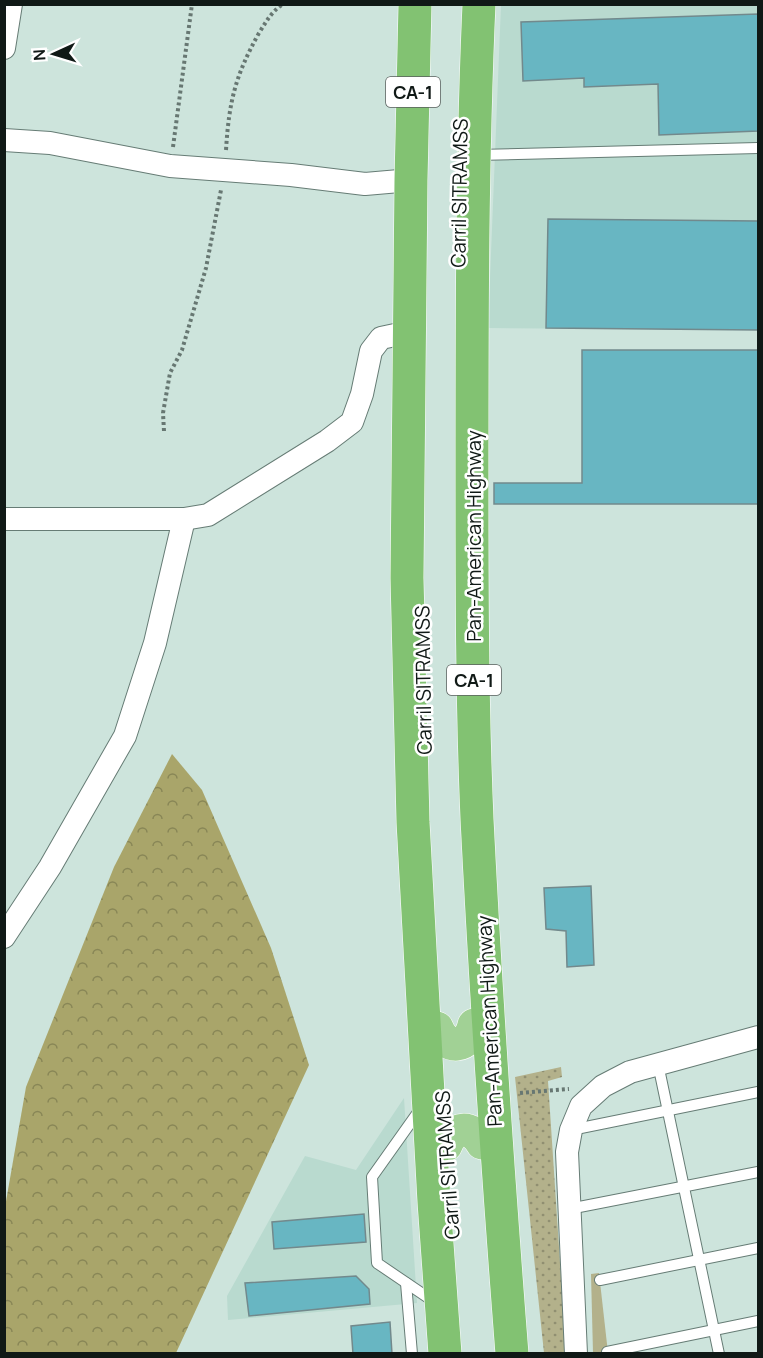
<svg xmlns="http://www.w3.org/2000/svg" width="763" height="1358" viewBox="0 0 763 1358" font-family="Manrope,sans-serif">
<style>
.built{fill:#b9dacf}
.grass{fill:url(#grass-dots)}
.forest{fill:url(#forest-crowns)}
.park{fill:#b3b18b}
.building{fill:#68b6c2;stroke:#72898c;stroke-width:1.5}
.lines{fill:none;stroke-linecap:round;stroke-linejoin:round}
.service-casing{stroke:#667c75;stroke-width:12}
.minor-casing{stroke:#667c75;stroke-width:24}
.primary-casing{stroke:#fff;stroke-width:34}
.trunk-casing{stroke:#fff;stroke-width:34}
.path{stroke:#677772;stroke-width:4;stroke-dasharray:3 3;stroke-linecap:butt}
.service{stroke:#fff;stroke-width:10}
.minor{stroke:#fff;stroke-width:22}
.primary{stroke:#a1d195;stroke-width:33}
.trunk{stroke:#82c272;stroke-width:33}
.labels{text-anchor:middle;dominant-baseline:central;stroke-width:5;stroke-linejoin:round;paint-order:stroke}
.shield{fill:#fff;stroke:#585e5c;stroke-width:1.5}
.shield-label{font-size:18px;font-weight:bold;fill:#101916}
.street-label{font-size:20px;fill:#101916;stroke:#fff}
</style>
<defs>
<pattern id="grass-dots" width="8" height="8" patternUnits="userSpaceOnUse" patternTransform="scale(1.5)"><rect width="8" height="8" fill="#b3b18b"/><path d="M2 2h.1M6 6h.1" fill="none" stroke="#908f71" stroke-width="1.8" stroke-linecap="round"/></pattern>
<pattern id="forest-crowns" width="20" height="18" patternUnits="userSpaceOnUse" patternTransform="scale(1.5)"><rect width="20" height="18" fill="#a9a56a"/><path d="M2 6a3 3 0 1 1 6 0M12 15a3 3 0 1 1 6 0" fill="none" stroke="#888656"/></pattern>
</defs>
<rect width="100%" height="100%" fill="#cde4dc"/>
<g class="built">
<path d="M501,5H758V330L488,328Z"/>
<path d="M404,1098L417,1303L228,1320L227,1296L305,1156L356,1170Z"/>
</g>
<path class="grass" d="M561,1067L562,1077L548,1081L566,1353H544L515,1077Z"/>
<path class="forest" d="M172,754L202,790L271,948L309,1065L176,1353H5V1207L26,1087L114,867Z"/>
<path class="park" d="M599,1273L608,1353H593L591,1274Z"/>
<g class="building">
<path d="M758,14V131L659,135L658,84L584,87V78L523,81L521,22Z"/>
<path d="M548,219L758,221V330L546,328Z"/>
<path d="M582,350H758V504H494V483H582Z"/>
<path d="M591,886L594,965L567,967L566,931L546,929L544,888Z"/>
<path d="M364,1214L366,1242L274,1249L272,1222Z"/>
<path d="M356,1276L369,1289L370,1304L249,1316L245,1283Z"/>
<path d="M390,1322L392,1354H353L351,1326Z"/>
</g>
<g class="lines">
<defs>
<g id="service">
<path d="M477,155L758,148"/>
<path d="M658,1064L719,1354"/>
<path d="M421,1108L372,1177L377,1263L436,1303"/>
<path d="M571,1130L758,1092"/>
<path d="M569,1209L758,1172"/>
<path d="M600,1280L758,1248"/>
<path d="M406,1283L412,1354"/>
<path d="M607,1352L758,1321"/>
</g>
<g id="minor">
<path d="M4,48L11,4"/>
<path d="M4,140L50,143L170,166L291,175L365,184L411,180"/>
<path d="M4,519H184L208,515L327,441L352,422L362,394L371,351L381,338L409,332"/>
<path d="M4,937L50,867L125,736L155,643L184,519"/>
<path d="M576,1354L567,1152L571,1130L581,1106L603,1086L630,1072L758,1037"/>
</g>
<g id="primary">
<path d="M437,1028C446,1051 469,1049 474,1025"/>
<path d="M446,1145C453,1126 472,1125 482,1143"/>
</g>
<g id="trunk">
<path d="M415,4L411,180L407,578L413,822L434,1202L445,1354"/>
<path d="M479,4C472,160 472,317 472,473C472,588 472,703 477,819C486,997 498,1175 512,1354"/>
</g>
</defs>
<use href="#service" class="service-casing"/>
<use href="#minor" class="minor-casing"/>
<use href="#primary" class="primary-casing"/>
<use href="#trunk" class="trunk-casing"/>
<g class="path">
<path d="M173,147L192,4"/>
<path d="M226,150C229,102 235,76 259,33C266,22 271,12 283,4"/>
<path d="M164,431L163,413L170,373L182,350L206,268L221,190"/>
<path d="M520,1093L569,1089"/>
</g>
<use href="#service" class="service"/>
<use href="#minor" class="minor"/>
<use href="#primary" class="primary"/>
<use href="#trunk" class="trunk"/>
</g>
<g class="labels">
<g class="shield">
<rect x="386" y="77" width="54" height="30" rx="4.5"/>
<rect x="447" y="665" width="54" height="30" rx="4.5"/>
</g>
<g class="shield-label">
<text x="413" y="92">CA-1</text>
<text x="474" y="680">CA-1</text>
</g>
<g class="street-label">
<text transform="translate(459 193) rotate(-89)">Carril SITRAMSS</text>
<text transform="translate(473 536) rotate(-90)">Pan-American Highway</text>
<text transform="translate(423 680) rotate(-91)">Carril SITRAMSS</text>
<text transform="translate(489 1021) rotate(-93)">Pan-American Highway</text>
<text transform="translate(447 1165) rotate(-94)">Carril SITRAMSS</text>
</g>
</g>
<rect width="763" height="1358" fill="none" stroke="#101916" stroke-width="12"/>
<g transform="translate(54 54) rotate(266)" stroke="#ffffff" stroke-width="4.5" paint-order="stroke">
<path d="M0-4.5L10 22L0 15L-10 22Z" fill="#101916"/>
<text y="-9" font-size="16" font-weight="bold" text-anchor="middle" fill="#101916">N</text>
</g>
</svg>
